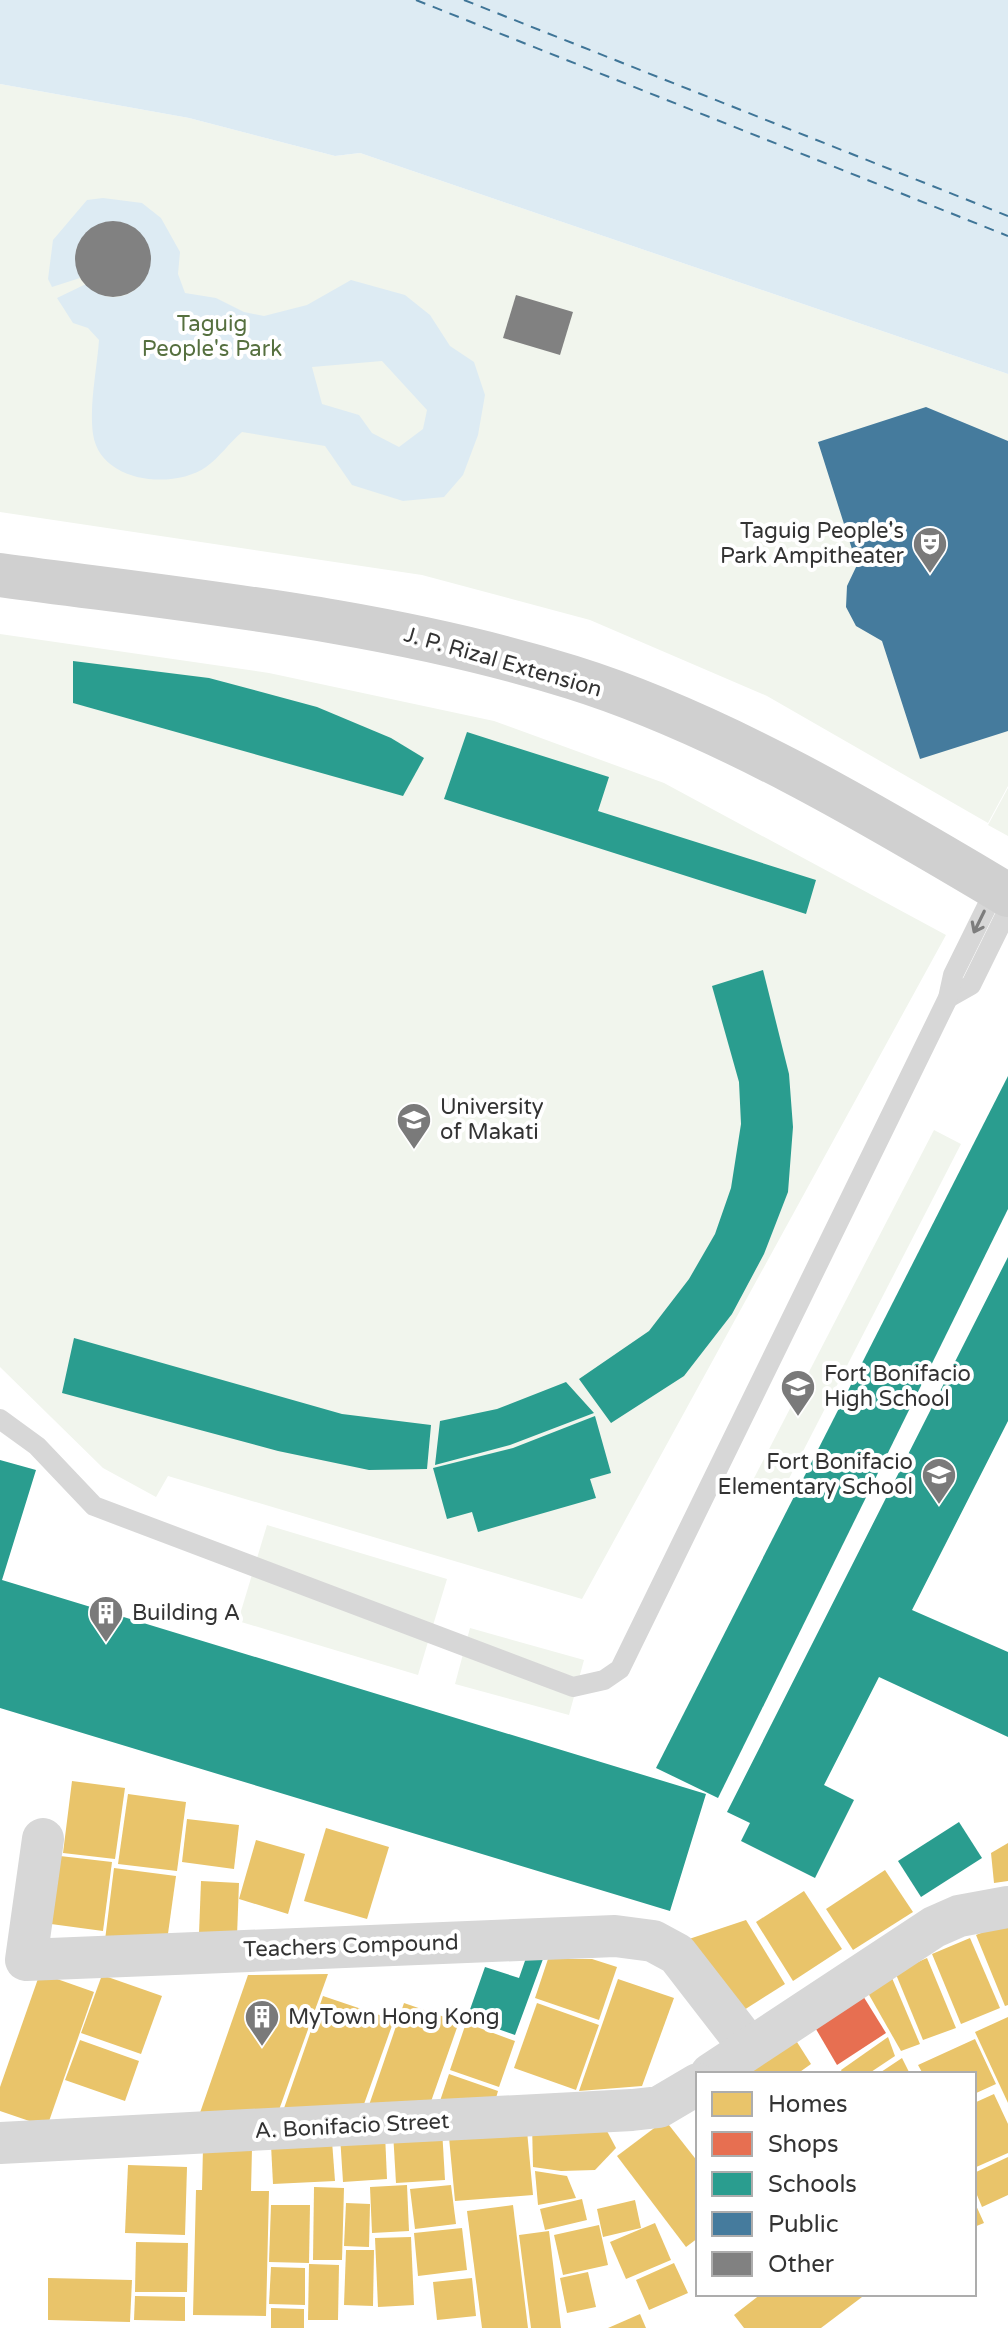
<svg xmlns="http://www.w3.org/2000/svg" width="1008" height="2328" viewBox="0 0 1008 2328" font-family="'Varela Round',sans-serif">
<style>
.green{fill:#f1f5ed}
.water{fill:#ddebf3;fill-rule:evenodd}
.homes{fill:#e9c46a}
.shops{fill:#e76f51}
.schools{fill:#2a9d8f}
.public{fill:#457b9d}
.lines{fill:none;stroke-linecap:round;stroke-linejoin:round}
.ferry{stroke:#3f7597;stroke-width:2;stroke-dasharray:10 8;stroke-linecap:butt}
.building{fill:#818181}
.service{stroke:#d7d7d7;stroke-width:20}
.minor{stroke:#d7d7d7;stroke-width:42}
.secondary{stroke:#d0d0d0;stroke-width:44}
.oneway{stroke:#7d7d7d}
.labels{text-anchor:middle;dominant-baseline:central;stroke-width:8;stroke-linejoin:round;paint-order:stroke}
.park-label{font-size:22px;fill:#56703f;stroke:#fff}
.poi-label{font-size:22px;fill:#333;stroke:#fff;text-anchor:start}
.street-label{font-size:22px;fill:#333;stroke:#fff}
</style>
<rect width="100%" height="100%" fill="#fff"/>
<g class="green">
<path d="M0,84L189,118L335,156L360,153L1008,374V786L988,823L767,696L590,620L422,575L0,512Z"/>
<path d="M0,634L269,673L494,721L664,783L946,935L582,1599L168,1476L156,1497L103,1468L0,1367Z"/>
<path d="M1008,788V836L988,825Z"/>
<path d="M934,1130L961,1144L780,1496L752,1482Z"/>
<path d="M267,1525L447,1579L418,1675L238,1621Z"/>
<path d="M470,1628L584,1660L569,1715L455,1684Z"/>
</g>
<g class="water">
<path d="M0,0H1008V374L360,153L335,156L189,118L0,84Z"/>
<path d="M103,198L142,203L161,218L180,252L178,274L185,293L216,298L244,312L264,316L307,305L351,280L405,295L430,315L450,346L474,362L485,395L478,435L463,475L444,497L403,501L352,485L325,446L242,432C230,442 219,458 206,467C173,490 100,483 93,434C89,405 97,369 99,340L88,328L73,323L57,298L86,284C123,323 178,267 133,227C107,217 89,224 76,249L80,278L52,287L48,279L53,240L87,200ZM382,361L427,410L423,429L399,447L372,433L359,415L322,404L312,367Z"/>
</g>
<g class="homes">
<path d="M72,1781L125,1788L115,1859L63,1853Z"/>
<path d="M128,1794L186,1802L177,1871L118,1864Z"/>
<path d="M187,1819L239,1825L234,1869L182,1862Z"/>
<path d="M326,1828L389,1847L367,1919L304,1901Z"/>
<path d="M256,1840L305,1854L288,1914L239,1899Z"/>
<path d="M1008,1843V1881L994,1883L991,1853Z"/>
<path d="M60,1856L112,1862L103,1931L51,1924Z"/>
<path d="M114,1868L176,1876L166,1948L105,1940Z"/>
<path d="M885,1870L913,1912L853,1950L826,1909Z"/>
<path d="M201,1881L239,1883L237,1936L199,1934Z"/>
<path d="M804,1891L842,1949L793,1981L756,1922Z"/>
<path d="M746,1920L785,1984L733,2017L683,1941Z"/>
<path d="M1008,1922V2005L1005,2006L976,1935Z"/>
<path d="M970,1938L1000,2008L961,2024L932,1954Z"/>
<path d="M927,1958L956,2028L923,2040L895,1972Z"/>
<path d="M548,1959H592L617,1967L599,2020L535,1998Z"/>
<path d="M40,1973L94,1992L47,2127L0,2111V2087Z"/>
<path d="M328,1974L275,2121L194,2130L248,1975Z"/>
<path d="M102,1975L162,1996L141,2054L81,2033Z"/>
<path d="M892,1978L920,2044L901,2051L868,1993Z"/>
<path d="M618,1979L674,1998L642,2086L579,2091Z"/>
<path d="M323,1996L394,2020L363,2107L282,2114Z"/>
<path d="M404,2003L459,2022L428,2110L367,2111Z"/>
<path d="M537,2003L599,2025L576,2090L514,2068Z"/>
<path d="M1008,2017V2103L975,2032Z"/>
<path d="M466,2023L515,2041L499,2087L450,2070Z"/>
<path d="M790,2031L811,2064L797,2074H734Z"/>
<path d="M888,2037L895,2056L868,2074H843L841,2070Z"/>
<path d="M975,2039L996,2084L974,2094V2074H923L918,2065Z"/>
<path d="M80,2040L139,2061L125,2101L65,2080Z"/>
<path d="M902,2058L910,2074H878Z"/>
<path d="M449,2074L498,2091L494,2105L437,2110Z"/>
<path d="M994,2094L1008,2124V2153L974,2168V2103Z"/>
<path d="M526,2120L533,2195L455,2201L448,2127Z"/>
<path d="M665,2120L698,2162V2238L686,2247L617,2156Z"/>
<path d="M532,2123L607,2131L616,2148L595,2170L561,2171L533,2167Z"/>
<path d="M442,2129L445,2180L396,2183L393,2132Z"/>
<path d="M385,2134L387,2179L343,2182L340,2136Z"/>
<path d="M332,2141L335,2181L273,2184L271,2145Z"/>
<path d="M203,2147L252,2148L251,2191H269L266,2316L193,2315L196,2190H202Z"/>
<path d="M1008,2157V2195L982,2207L974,2188V2173Z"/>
<path d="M128,2165L187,2167L185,2235L125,2233Z"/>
<path d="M535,2171L567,2176L576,2198L538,2205Z"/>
<path d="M407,2185L409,2231L372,2233L370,2187Z"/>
<path d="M451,2185L456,2224L415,2229L410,2189Z"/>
<path d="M314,2187L344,2188L342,2260H313Z"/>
<path d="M582,2199L587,2220L545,2230L540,2209Z"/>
<path d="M635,2200L641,2228L603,2237L597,2209Z"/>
<path d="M974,2201L984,2223L974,2227Z"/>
<path d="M346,2203L370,2204L369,2247L344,2246Z"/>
<path d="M271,2205H310L309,2263L269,2262Z"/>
<path d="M513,2205L528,2328H482L467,2211Z"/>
<path d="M655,2223L671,2260L626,2279L610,2242Z"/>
<path d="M599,2225L608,2265L563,2275L554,2235Z"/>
<path d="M462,2228L467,2270L418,2276L414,2233Z"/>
<path d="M549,2231L561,2328H531L519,2235Z"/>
<path d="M411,2237L414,2305L378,2307L375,2238Z"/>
<path d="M136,2242L188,2243L187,2292H135Z"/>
<path d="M346,2250H374L373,2306L344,2305Z"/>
<path d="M674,2263L688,2293L649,2310L636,2280Z"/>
<path d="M309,2264L339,2265L338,2320H308Z"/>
<path d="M271,2267L305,2268V2305L269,2304Z"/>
<path d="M588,2272L596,2307L567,2313L560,2278Z"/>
<path d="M48,2278L132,2280L130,2322L48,2320Z"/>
<path d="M472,2278L476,2316L437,2320L433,2282Z"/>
<path d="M761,2294H866L821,2328H744L734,2315Z"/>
<path d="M135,2296L185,2297V2321L134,2320Z"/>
<path d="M271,2308L304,2309V2328H271Z"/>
<path d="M640,2314L646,2328H608Z"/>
</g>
<path class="shops" d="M860,1991L886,2033L837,2065L813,2024Z"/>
<g class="schools">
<path d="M73,661L209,678L317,707L391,738L424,758L403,796L73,703Z"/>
<path d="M467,732L609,777L598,811L816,880L806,914L444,799Z"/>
<path d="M763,970L789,1074L793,1127L788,1192L764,1254L732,1314L684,1376L611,1423L579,1379L649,1331L689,1279L715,1234L731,1188L741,1124L739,1082L712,986Z"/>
<path d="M1008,1076V1209L718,1798L656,1768Z"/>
<path d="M1008,1257V1421L912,1610L1008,1652V1737L879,1677L824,1785L854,1800L815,1878L741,1841L750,1823L727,1812Z"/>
<path d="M74,1338L342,1414L431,1425L427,1469L369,1470L278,1451L62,1393Z"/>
<path d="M566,1382L594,1413L510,1445L435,1465L440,1421L497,1409Z"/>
<path d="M595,1416L611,1473L590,1479L596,1498L478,1532L472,1512L447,1519L433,1468L513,1448Z"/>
<path d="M0,1460L36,1470L2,1580L706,1794L670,1911L0,1708Z"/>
<path d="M959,1822L982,1858L921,1897L898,1861Z"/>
<path d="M526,1958L543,1959L515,2035L467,2018L485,1967L519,1978Z"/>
</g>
<path class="public" d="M926,407L1008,441V731L920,759L882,641L856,626L846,607L847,586L857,565L818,442Z"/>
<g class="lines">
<g class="ferry">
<path d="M416,0L1008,236"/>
<path d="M464,0L1008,216"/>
</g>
</g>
<g class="building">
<circle cx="113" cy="259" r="38"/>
<path d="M516,295L573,312L560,355L503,338Z"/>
</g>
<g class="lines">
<g class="service">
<path d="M948,998L971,985L1008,910"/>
<path d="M0,1419L37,1446L94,1506L573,1687L604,1680L620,1669L948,998L953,975L996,888"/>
</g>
<g class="minor">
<path d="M43,1839L26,1960L615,1936L653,1941L677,1954L749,2047"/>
<path d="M711,2074L934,1927L959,1916L1008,1907"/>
<path d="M0,2143L632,2110L659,2107L698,2084"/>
</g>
<path class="secondary" d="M0,575C191,601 385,619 571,677C719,723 874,815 1008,895"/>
</g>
<defs><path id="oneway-shaft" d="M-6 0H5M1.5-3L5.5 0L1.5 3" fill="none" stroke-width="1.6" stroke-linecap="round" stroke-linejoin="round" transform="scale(2)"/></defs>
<use class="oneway" href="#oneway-shaft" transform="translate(979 922) rotate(116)"/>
<defs>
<symbol id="theatre-pin" viewBox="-11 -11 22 30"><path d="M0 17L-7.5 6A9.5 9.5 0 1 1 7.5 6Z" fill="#7a7a7a" stroke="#fff"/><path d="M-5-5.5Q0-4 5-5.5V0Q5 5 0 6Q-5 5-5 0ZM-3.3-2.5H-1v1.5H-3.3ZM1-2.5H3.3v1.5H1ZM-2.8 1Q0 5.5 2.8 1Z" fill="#fff"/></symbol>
<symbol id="university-pin" viewBox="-11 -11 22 30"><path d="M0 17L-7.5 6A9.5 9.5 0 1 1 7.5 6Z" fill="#7a7a7a" stroke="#fff"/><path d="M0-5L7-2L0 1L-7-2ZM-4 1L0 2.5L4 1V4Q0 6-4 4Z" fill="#fff"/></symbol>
<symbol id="school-pin" viewBox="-11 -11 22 30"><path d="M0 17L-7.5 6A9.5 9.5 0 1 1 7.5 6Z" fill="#7a7a7a" stroke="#fff"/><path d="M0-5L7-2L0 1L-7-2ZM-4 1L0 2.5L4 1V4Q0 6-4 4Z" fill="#fff"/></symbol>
<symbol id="building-pin" viewBox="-11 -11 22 30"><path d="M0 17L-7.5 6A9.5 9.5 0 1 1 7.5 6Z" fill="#7a7a7a" stroke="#fff"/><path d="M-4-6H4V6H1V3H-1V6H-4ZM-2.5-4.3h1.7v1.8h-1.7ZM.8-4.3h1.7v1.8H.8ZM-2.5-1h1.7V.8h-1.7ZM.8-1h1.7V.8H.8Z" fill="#fff"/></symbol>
</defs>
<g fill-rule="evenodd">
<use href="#theatre-pin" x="910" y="524" width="40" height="54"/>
<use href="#university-pin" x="394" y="1100" width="40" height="54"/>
<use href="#school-pin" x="778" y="1367" width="40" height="54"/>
<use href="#school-pin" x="919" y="1455" width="40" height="54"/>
<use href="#building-pin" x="86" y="1593" width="40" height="54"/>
<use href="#building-pin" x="242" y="1997" width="40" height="54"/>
</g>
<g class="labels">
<g class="park-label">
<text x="212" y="324">Taguig<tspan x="212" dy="25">People's Park</tspan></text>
</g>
<g class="poi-label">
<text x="904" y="531" text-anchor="end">Taguig People's<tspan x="904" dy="25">Park Ampitheater</tspan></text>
<text x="440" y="1107">University<tspan x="440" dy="25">of Makati</tspan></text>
<text x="824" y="1374">Fort Bonifacio<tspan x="824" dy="25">High School</tspan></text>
<text x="913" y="1462" text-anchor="end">Fort Bonifacio<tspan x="913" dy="25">Elementary School</tspan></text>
<text x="132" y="1613">Building A</text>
<text x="288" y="2017">MyTown Hong Kong</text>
</g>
<g class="street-label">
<text transform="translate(503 662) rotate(16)">J. P. Rizal Extension</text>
<text transform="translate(351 1946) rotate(-2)">Teachers Compound</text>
<text transform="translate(352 2126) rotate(-3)">A. Bonifacio Street</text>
</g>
</g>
<rect x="696" y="2072" width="280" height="224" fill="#ffffff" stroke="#adadad" stroke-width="2"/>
<rect x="712" y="2092" width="40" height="24" fill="#e9c46a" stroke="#adadad" stroke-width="2"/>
<text x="768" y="2112" font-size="24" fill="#333333">Homes</text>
<rect x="712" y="2132" width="40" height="24" fill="#e76f51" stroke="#adadad" stroke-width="2"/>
<text x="768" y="2152" font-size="24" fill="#333333">Shops</text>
<rect x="712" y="2172" width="40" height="24" fill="#2a9d8f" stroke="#adadad" stroke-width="2"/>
<text x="768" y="2192" font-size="24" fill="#333333">Schools</text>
<rect x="712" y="2212" width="40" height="24" fill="#457b9d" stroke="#adadad" stroke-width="2"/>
<text x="768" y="2232" font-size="24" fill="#333333">Public</text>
<rect x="712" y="2252" width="40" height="24" fill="#818181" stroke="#adadad" stroke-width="2"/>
<text x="768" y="2272" font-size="24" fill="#333333">Other</text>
</svg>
